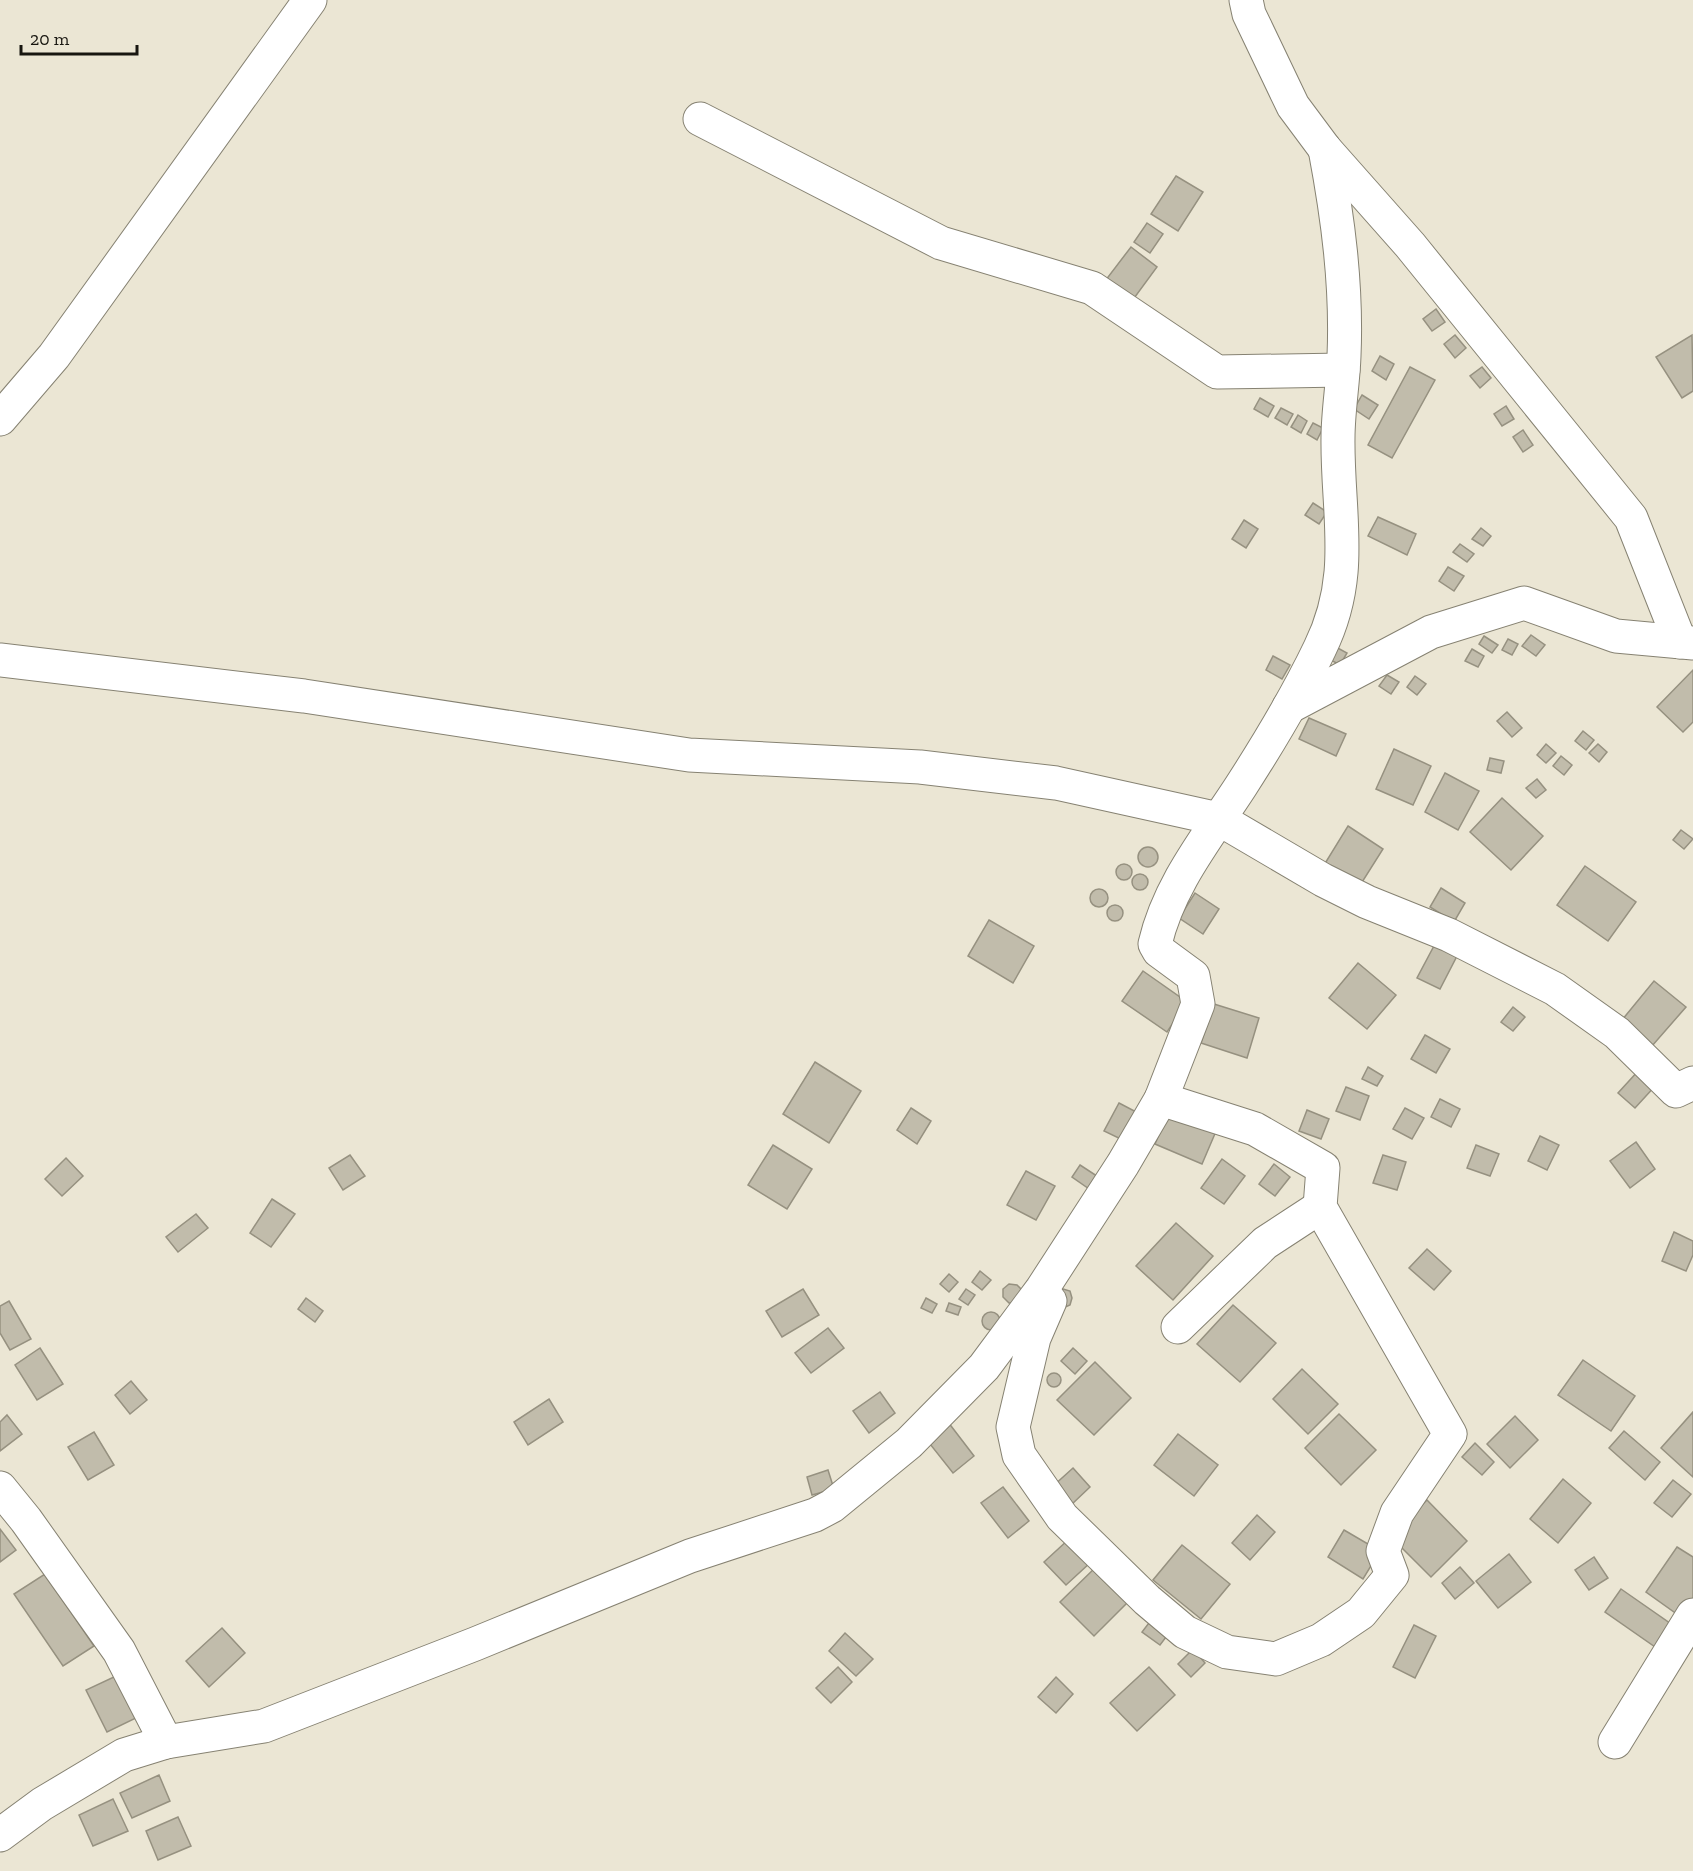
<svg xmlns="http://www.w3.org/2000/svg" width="1693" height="1871" viewBox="0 0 1693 1871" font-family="'Zilla Slab',serif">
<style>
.building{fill:#c1bcab;stroke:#969180;stroke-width:1.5}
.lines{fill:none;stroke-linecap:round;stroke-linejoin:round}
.street-casing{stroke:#868272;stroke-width:35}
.secondary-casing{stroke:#868272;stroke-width:35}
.street{stroke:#fff;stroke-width:33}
.secondary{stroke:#fff;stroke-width:33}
</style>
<rect width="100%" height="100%" fill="#ebe6d4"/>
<g class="building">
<path d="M1176,176L1203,192L1178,231L1151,214Z"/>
<path d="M1147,223L1163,234L1150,253L1134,242Z"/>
<path d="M1131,247L1157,267L1132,301L1105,281Z"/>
<path d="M1436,309L1445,322L1432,331L1423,319Z"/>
<path d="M1455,335L1466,348L1455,358L1444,344Z"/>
<path d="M1692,335L1693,391L1682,398L1656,357Z"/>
<path d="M1380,356L1394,364L1386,380L1372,371Z"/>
<path d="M1410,367L1435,380L1392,458L1368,445Z"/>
<path d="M1482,367L1491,378L1480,388L1470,376Z"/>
<path d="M1362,395L1378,405L1369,419L1354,409Z"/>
<path d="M1260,398L1274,406L1268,417L1254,409Z"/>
<path d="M1506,406L1514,419L1502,426L1494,414Z"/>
<path d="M1281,408L1293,414L1287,425L1275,418Z"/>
<path d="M1298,415L1307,421L1301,433L1291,427Z"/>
<path d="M1313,423L1323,428L1317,440L1307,434Z"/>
<path d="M1523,430L1533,445L1523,452L1513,437Z"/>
<path d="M1313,503L1327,512L1319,524L1305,515Z"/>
<path d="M1378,517L1416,534L1407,555L1368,536Z"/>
<path d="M1244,520L1258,529L1246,548L1232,539Z"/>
<path d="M1481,528L1491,536L1483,546L1472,539Z"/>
<path d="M1460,544L1474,554L1467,562L1453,552Z"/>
<path d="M1448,567L1464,576L1454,591L1439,581Z"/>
<path d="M1531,635L1545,645L1536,656L1522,646Z"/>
<path d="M1484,636L1498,645L1492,653L1479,644Z"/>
<path d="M1508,639L1518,644L1512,655L1502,650Z"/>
<path d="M1334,646L1347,653L1340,665L1327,658Z"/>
<path d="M1472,649L1484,656L1478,667L1465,661Z"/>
<path d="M1273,656L1290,665L1282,679L1266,670Z"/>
<path d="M1693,670V722L1683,732L1657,707Z"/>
<path d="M1387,675L1399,682L1391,694L1379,686Z"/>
<path d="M1415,676L1426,684L1417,695L1407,687Z"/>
<path d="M1507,712L1522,728L1512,737L1497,721Z"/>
<path d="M1309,718L1346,734L1336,756L1299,739Z"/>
<path d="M1583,731L1594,740L1586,750L1575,741Z"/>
<path d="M1546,744L1556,753L1546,763L1537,755Z"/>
<path d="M1598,744L1607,752L1599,762L1589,753Z"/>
<path d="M1394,749L1431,766L1413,805L1376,789Z"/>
<path d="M1561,756L1572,765L1564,775L1553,766Z"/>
<path d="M1490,758L1504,761L1501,773L1487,770Z"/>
<path d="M1445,773L1479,791L1458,830L1425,812Z"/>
<path d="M1537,779L1546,790L1536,798L1526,788Z"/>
<path d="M1502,798L1543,836L1511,870L1470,832Z"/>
<path d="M1348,826L1383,849L1359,887L1324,865Z"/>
<path d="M1681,830L1693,839L1684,849L1673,840Z"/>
<circle cx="1148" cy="857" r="10"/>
<circle cx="1124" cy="872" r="8"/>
<path d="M1585,866L1636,902L1608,941L1557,905Z"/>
<circle cx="1140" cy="882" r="8"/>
<path d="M1441,888L1465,903L1454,922L1430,907Z"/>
<circle cx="1099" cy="898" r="9"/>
<path d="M1195,893L1219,909L1203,934L1179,918Z"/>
<circle cx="1115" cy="913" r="8"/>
<path d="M989,920L1034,946L1013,983L968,956Z"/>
<path d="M1435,944L1457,956L1440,989L1417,978Z"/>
<path d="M1358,963L1396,995L1367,1029L1329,998Z"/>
<path d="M1143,971L1187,1002L1167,1032L1122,1001Z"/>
<path d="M1654,981L1686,1007L1652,1046L1622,1020Z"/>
<path d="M1214,1004L1259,1018L1247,1058L1201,1043Z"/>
<path d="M1513,1007L1525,1017L1513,1031L1501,1022Z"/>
<path d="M1425,1035L1450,1049L1436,1073L1411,1059Z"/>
<path d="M815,1062L861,1091L829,1143L783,1114Z"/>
<path d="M1368,1067L1383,1076L1377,1086L1362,1079Z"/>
<path d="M1639,1070L1656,1085L1635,1108L1618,1093Z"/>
<path d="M1346,1087L1369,1096L1360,1120L1336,1111Z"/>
<path d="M1440,1099L1460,1109L1451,1127L1431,1117Z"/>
<path d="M1119,1103L1144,1116L1129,1143L1104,1131Z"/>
<path d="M911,1108L931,1121L917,1144L897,1130Z"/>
<path d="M1405,1108L1424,1118L1412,1139L1393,1129Z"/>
<path d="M1170,1109L1217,1129L1202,1164L1155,1144Z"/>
<path d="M1307,1110L1329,1119L1321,1139L1299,1131Z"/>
<path d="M1540,1136L1559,1145L1547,1170L1528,1161Z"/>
<path d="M1636,1142L1655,1169L1630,1188L1610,1161Z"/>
<path d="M773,1145L812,1169L787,1209L748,1185Z"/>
<path d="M1476,1145L1499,1154L1490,1176L1467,1168Z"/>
<path d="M350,1155L365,1176L343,1190L329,1168Z"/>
<path d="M1383,1155L1406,1162L1397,1190L1373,1183Z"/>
<path d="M66,1158L83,1176L62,1196L45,1179Z"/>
<path d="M1222,1159L1245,1176L1224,1204L1201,1188Z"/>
<path d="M1274,1164L1290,1177L1275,1196L1259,1184Z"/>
<path d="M1080,1165L1100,1178L1092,1191L1072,1177Z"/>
<path d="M1026,1171L1055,1186L1036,1220L1007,1205Z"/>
<path d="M272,1199L295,1214L271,1247L250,1233Z"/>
<path d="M196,1214L208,1228L178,1252L166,1237Z"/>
<path d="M1176,1223L1213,1256L1173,1300L1136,1266Z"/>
<path d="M1674,1232L1693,1241V1255L1686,1271L1662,1261Z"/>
<path d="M1427,1249L1451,1271L1434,1290L1409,1268Z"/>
<path d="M980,1271L991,1280L982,1290L972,1282Z"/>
<path d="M949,1274L958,1282L949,1292L940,1284Z"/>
<path d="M1009,1284L1017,1285L1022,1290L1016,1303H1009L1003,1297V1289Z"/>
<path d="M803,1289L819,1315L782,1337L766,1311Z"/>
<path d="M966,1289L975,1295L968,1305L959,1299Z"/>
<path d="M1063,1289L1070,1291L1072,1298L1070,1305L1063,1308L1056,1291Z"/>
<path d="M306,1298L323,1311L315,1322L298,1309Z"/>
<path d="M926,1298L937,1304L932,1313L921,1308Z"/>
<path d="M9,1301L31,1339L10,1350L0,1333V1306Z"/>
<path d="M949,1303L961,1307L958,1315L946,1311Z"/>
<path d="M1233,1305L1276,1343L1240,1382L1197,1344Z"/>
<circle cx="991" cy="1321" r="9"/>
<path d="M828,1328L844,1348L811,1373L795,1353Z"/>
<path d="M40,1348L63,1384L37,1400L15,1365Z"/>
<path d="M1073,1348L1087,1361L1075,1374L1061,1361Z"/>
<path d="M1583,1360L1635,1396L1611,1431L1558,1395Z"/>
<path d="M1095,1362L1131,1398L1094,1435L1057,1400Z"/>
<path d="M1302,1369L1338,1404L1308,1434L1273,1399Z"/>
<circle cx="1054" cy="1380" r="7"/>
<path d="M131,1381L147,1400L130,1414L115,1395Z"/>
<path d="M880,1392L895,1413L869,1433L853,1411Z"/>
<path d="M549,1399L563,1422L528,1445L514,1422Z"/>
<path d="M1693,1412V1477L1661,1448Z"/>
<path d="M1339,1414L1376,1450L1341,1485L1305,1448Z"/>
<path d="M7,1415L22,1434L0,1451V1422Z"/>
<path d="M1515,1416L1538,1440L1510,1468L1487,1444Z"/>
<path d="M948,1422L974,1456L953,1473L926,1439Z"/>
<path d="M1624,1431L1660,1462L1645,1480L1609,1448Z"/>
<path d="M94,1432L114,1465L88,1480L68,1447Z"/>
<path d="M1178,1434L1218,1465L1194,1496L1154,1465Z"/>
<path d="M1475,1443L1494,1462L1482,1475L1462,1457Z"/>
<path d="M1073,1468L1090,1487L1070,1506L1052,1487Z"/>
<path d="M828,1470L834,1489L812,1495L807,1477Z"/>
<path d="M1563,1479L1591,1503L1558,1543L1530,1519Z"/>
<path d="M1673,1480L1691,1494L1672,1517L1654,1503Z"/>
<path d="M1003,1487L1029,1521L1008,1538L981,1503Z"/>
<path d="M1427,1500L1467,1541L1431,1577L1390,1536Z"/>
<path d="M1257,1515L1275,1532L1250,1560L1232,1543Z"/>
<path d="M0,1529L16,1550L0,1562Z"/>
<path d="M1344,1530L1380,1551L1363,1579L1328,1557Z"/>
<path d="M1069,1539L1091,1562L1066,1585L1044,1562Z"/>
<path d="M1182,1545L1230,1584L1201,1619L1153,1580Z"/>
<path d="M1677,1547L1693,1557V1601L1681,1617L1646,1592Z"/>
<path d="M1509,1554L1531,1582L1498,1608L1476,1581Z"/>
<path d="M1594,1557L1608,1578L1589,1590L1575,1570Z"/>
<path d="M1099,1564L1132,1598L1094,1636L1060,1602Z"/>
<path d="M1460,1567L1474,1583L1455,1599L1442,1583Z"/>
<path d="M45,1574L94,1646L63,1666L14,1594Z"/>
<path d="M1621,1589L1674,1626L1658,1649L1605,1612Z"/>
<path d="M1155,1615L1173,1628L1160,1645L1142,1632Z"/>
<path d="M1414,1625L1436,1636L1415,1678L1393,1667Z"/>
<path d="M222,1628L245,1653L209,1687L186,1661Z"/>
<path d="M845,1633L873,1659L856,1676L829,1651Z"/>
<path d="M1193,1649L1205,1663L1191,1677L1178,1664Z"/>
<path d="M838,1667L852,1682L831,1703L816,1688Z"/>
<path d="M1149,1667L1175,1695L1137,1731L1110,1703Z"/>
<path d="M116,1676L136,1718L107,1732L86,1690Z"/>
<path d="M1056,1677L1073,1694L1056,1713L1038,1697Z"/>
<path d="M159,1775L170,1801L132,1818L120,1793Z"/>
<path d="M113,1799L128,1831L93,1846L79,1815Z"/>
<path d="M178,1817L191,1846L158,1860L146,1831Z"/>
</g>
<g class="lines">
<defs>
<g id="street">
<path d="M1246,0L1249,14L1293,106L1325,149L1410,245L1631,518L1680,642"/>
<path d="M700,119L941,243L1092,288L1217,372L1343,370"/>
<path d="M0,660L304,696L689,755L920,767L1056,783L1219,819L1323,880L1367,902L1449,935L1555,989L1617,1033L1676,1091L1693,1083"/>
<path d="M1289,707L1431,632L1524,603L1616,636L1693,643"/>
<path d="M1048,1299L1050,1301L1034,1338L1013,1427L1019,1455L1062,1517L1147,1600L1185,1632L1227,1652L1276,1659L1321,1640L1361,1613L1392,1575L1383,1551L1397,1513L1450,1434L1320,1207L1323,1168L1255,1129L1161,1099"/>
<path d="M1178,1327L1265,1243L1320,1207"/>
<path d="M0,1488L26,1520L119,1651L166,1742"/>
<path d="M1615,1742L1693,1615"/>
<path d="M0,1835L42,1804L124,1755L166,1742L264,1726L475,1644L690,1556L815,1515L832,1506L909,1443L984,1367L1042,1289L1123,1164L1161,1099L1198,1004L1193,976L1159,951L1155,944C1169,884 1208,837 1241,786C1270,741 1297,696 1320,648C1356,575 1337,514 1338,438C1338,411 1343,384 1344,356C1347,286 1338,218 1325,149"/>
</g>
<path id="secondary" d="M0,419L54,356L310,0"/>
</defs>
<use href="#street" class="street-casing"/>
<use href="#secondary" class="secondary-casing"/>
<use href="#street" class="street"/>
<use href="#secondary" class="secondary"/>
</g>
<path d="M21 45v9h116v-9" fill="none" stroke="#181610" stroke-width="3"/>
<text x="30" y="45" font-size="18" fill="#181610" stroke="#ebe6d4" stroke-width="4.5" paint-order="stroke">20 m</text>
</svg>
